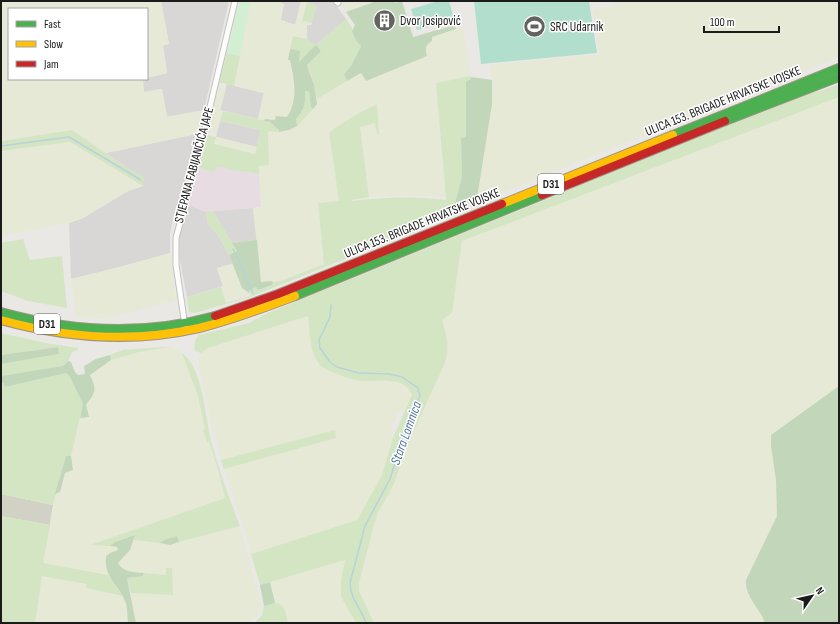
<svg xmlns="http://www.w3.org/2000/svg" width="840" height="624" viewBox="0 0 840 624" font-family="'Sofia Sans Condensed',sans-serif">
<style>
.residential{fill:#d8d7d5}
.industrial{fill:#e6dce2}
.construction{fill:#d1d1c6}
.farmland{fill:#e7e9d7}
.grass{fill:#d4e5c4}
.forest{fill:#c2d6ba}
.park{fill:#d2efd4}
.pitch{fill:#b1decd}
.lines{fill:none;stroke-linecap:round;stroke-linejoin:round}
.stream{stroke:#b9d2db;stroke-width:1.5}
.street-casing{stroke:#c2c2c0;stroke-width:7}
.fast-casing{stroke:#9d9683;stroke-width:10}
.slow-casing{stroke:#9d9683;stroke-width:10}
.jam-casing{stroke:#9d9683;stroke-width:10}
.street{stroke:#fcfcfb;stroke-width:5}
.fast{stroke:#4caf50;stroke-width:8}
.slow{stroke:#ffc107;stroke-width:8}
.jam{stroke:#c62828;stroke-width:8}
.labels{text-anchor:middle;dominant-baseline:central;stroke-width:3;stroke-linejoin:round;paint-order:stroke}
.shield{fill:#fff;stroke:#5f5f5f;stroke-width:1}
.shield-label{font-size:12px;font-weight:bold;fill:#1b1b1b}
.poi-label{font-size:13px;fill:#1b1b1b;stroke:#fff;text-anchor:start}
.street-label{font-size:13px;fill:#1b1b1b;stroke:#fff}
.water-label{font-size:14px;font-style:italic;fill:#4f74a3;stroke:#fff}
</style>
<rect width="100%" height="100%" fill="#e9e8e4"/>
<g class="residential">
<path d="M161,1H229L204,110L167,117L162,89L144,92L142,79L167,73L163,45L169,44Z"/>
<path d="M279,1H301L296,25L280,20L284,4L278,2Z"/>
<path d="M304,1H333L346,19L316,45L311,43L307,39V25L316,6Z"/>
<path d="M227,84L264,93L258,119L220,110Z"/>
<path d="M220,121L261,130L257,147L216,137Z"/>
<path d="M197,134L185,183L179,203L177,204L175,210L170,233V253L120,267L71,279L69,223L83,218L128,191L143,186L123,165L106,153Z"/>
<path d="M188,205L206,212L208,224L219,237L229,255L232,264L217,268L223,286L187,297L180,261L179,244L180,233Z"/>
<path d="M253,208L257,240L232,243L213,211Z"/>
</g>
<path class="industrial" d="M216,167L259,174L261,207L206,212L188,205L199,168L214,172Z"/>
<path class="construction" d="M1,494L53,505L50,525L1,516Z"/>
<g class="farmland">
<path d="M1,1H161L169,44L163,46L167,73L147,78V9H9V79H143L144,92L162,89L167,117L204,110L197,134L106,153L72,130L1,141Z"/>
<path d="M251,1H279V2L284,4L281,20L295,25L301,1L307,2L302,20L312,23L311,25H307V39L293,36L288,60H290L295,97L291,112L287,117L276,116L275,120L265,119L264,121L258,119L264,93L234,86Z"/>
<path d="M338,1H377L346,12Z"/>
<path d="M625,1H839V57L484,200L477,198L492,104L491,65L599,54L593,11Z"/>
<path d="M463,27L471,76L436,83L445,198L429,196L369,197L360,127L375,123L377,134H379L376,105L329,132L339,201L318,203L324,264L281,281L273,282L271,281L261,282L253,208L261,207L259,166L269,165L268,131H284L294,128L317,104V99L361,73L366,81L427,56L425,47L432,36Z"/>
<path d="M218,88H226L220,110L223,111L217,133L208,131Z"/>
<path d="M839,97V386L771,435V446L776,480L777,516L746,580L745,585L748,594L762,614L765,623H374L359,591V583L373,528L378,513L394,484L402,460L417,424L445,363L447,355L448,340L442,320L452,313L462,241Z"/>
<path d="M216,137L257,147L255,154L214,144Z"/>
<path d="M70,142L143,186L128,191L83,218L69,223L1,236V151Z"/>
<path d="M170,253L176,300L104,319L76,317L71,279L120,267Z"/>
<path d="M232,264L242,287L249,293L250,295L226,303L221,287L223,286L217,268Z"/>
<path d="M308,316L310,339L323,368L360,381L394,382L400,384L411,391L412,395L407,409L395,413L397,421L391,423L393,438L382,475L357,520L251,554L245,531L224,469L336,438L335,430L221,460L210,419L198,361L201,353L208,348Z"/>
<path d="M169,347L178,350L182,353L198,396L205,429L203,430L206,441H209L218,470L225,498L92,544L118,547V550L110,553L106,560L108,575L43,563L55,494L60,492L65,473L73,470L71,456L80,418L89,417L86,405L94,384L90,375L111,360L139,352Z"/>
<path d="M240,526L261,604L259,613L256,617L246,623H136L131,593L173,595L166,575L129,572L122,569L118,563L130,550L134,540L160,543L170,545Z"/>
<path d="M345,560L341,580V597L356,623H288L284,607L280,603H275L270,582Z"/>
<path d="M42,575L86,584V588L123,596L126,603L128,623H35Z"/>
</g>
<g class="grass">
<path d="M307,2L317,6L312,23L302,21Z"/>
<path d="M346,19L352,28C352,35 356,41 361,46L351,66L344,73L347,81L317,99L311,74L307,65L321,51L316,46L299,62L290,49L293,36L307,39L311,43L312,42L316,45Z"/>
<path d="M227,53L240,56L234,86L219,82Z"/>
<path d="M471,76V79L466,81V137L461,138L462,177L455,203L454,213L469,207L470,209L250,297L195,313L189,312L187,297L221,287L226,303L250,296V290L256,287L258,290L272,285L273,282L281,281L324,264L318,203L339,201L329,132L357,114L377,104L379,134H377L375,123L360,127L369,197L352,200V201C382,197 415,196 446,200L436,83Z"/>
<path d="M839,84V97L462,241L452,313L442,320C447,336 450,346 445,363L417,424L402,460L394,484L378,513L373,528L359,583V591L374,623H356L341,597V580L345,560L260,585L251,554L357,520L382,475L393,438L412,395C406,376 377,382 362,381C355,381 330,372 324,368C321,367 319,364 317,361C309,348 310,331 308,316L208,348L201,353L195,351C194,345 194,339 199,335L249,323L268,313L799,96L824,90Z"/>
<path d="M305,91H309L311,107L313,109L297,126L296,119C303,111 306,102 305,91Z"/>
<path d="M223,111L270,122L279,130V132L268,131L269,165L259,166V174L217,167L214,172L199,168L207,135L216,137L214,144L255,154L261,130L220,121Z"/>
<path d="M72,130L123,165L144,177L143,186L70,142L1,151V141Z"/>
<path d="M213,211L237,251L229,255L219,237L208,224L206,212Z"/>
<path d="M23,239L30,260L62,256L67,308L28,301L1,291V243Z"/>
<path d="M1,333L46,343L78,348V350L72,352L68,361L63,366L1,376V364L59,354L57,347L1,355Z"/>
<path d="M162,347H169L139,352L111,360L110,355L123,350Z"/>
<path d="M182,353C203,368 205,416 211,441C219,470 229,498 240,526L179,542L177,536L164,540L160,543L134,540L135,535L115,542L110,546L90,545L225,498L218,470L209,441L207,442L203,430L205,429L198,396Z"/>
<path d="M66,373L70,377L83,404L71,456H66L53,505L1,494V383H3L5,387Z"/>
<path d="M335,430L336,438L224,469L221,460Z"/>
<path d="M1,516L50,525L43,563L108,575L123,596L86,588V584L42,576L35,623H1Z"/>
<path d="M166,568H172L173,595L131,593L127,578L143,576L144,573L166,575Z"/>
<path d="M275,603C286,604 286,614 288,623H255L262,615L264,606Z"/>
</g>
<g class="forest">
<path d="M377,1H394L395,3L402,1L413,37L455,25L456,29L432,37V41C425,45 425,48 427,56L366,81L361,73L347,81L344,74L351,66L361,46C356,41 354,37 352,31L355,25L346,12Z"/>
<path d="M316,45L321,51L307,65L314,85L317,104L313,109L311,107L309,91H305C306,103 304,110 296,119L297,126L289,130L279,132V130L270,122L264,121L265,119L275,120L276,116L287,117C299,99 294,80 290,60H288L290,49L300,51L299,62Z"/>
<path d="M471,77L492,80V104L477,198L468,202L469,207L454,213L455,203L462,177L461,138L466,137V81L471,79Z"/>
<path d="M257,240L261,282L271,281L273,282L272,285L258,290L256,287L250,290L249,293L242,288L229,255L237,251L232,243Z"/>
<path d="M58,347L59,354L1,364V355Z"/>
<path d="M110,355L111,360L90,375C97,390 96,392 86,405L89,417L80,418L83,404L70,377L66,373L5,387L3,383H1V376L63,366L68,361L71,362L75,372L78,375L85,374L84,366L96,359Z"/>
<path d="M839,386V623H765C760,608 744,596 746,580L777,516L776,480L771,446V435Z"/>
<path d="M66,456H71L73,470L65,473L60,492L55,494Z"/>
<path d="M135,535L130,550L118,563C124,573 134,572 144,573L143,576L127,578L136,623H128C127,616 128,608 125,601C118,583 104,579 106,556L110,553L118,550L117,547L110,546L115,542Z"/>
<path d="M177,536L179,542L170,545L160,543L164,540Z"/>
<path d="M270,582L275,603L264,606L260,585Z"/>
</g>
<path class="park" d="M239,1H251L240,56L227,53Z"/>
<g class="pitch">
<path d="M438,1H449L454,19L417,30L411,9Z"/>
<path d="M474,1H589L597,53L481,64Z"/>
</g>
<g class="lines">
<g class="stream">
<path d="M1,146L69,137L141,180"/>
<path d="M233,249C241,263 245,279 253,293"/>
<path d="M331,305L330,317L319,340L320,348L330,362L337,367L359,373L389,374L402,377L418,388L420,396L401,443L390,479L365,526L350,583C350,598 361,609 366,623"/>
</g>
<defs>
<g id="street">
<path d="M336,1L338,3"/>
<path d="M185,326L176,265V238L200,149L235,1"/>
</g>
<g id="fast">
<path d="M725,121L839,77"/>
<path d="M673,135L839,68"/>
<path d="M295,296L542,195"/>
<path d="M1,312C73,332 143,336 215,316"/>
</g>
<g id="slow">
<path d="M502,204L673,135"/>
<path d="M1,320C66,338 133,343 199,328C232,320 263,308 295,296"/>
</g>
<g id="jam">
<path d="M542,195L725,121"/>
<path d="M215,316L278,294L502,204"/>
</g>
</defs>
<use href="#street" class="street-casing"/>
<use href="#fast" class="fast-casing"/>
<use href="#slow" class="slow-casing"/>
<use href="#jam" class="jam-casing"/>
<use href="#street" class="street"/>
<use href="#fast" class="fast"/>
<use href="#slow" class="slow"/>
<use href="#jam" class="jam"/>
</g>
<defs>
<symbol id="building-disc" viewBox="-11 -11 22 22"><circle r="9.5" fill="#636361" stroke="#fff"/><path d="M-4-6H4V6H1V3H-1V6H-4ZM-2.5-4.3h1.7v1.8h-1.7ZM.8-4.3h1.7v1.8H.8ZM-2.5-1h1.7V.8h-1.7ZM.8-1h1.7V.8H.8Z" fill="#fff"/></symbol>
<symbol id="stadium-disc" viewBox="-11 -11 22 22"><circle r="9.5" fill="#636361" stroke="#fff"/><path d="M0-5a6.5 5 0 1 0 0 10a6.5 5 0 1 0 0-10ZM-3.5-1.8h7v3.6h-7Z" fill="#fff"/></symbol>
</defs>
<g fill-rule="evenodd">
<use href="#building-disc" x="372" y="8" width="25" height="25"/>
<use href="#stadium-disc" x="522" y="14" width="25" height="25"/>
</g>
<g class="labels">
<g class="shield">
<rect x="538" y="174" width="26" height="20" rx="3"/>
<rect x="34" y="314" width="26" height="20" rx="3"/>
</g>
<g class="shield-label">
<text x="551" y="184">D31</text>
<text x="47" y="324">D31</text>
</g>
<g class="poi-label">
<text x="400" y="21">Dvor Josipović</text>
<text x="550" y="27">SRC Udarnik</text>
</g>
<g class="street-label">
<text transform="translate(723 101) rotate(-22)">ULICA 153. BRIGADE HRVATSKE VOJSKE</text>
<text transform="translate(194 165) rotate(-75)">STJEPANA FABIJANČIĆA JAPE</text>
<text transform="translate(422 223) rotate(-22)">ULICA 153. BRIGADE HRVATSKE VOJSKE</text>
</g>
<g class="water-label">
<text transform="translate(406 433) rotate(-70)">Stara Lomnica</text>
</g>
</g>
<rect width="840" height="624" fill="none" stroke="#1b1b1b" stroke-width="4"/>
<rect x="8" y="8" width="140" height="72" fill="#ffffff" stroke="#a4a4a4"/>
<rect x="16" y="21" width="20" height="6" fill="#4caf50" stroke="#a4a4a4"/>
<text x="44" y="28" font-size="12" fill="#1b1b1b">Fast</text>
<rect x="16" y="41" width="20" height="6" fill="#ffc107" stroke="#a4a4a4"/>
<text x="44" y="48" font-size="12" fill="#1b1b1b">Slow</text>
<rect x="16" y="61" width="20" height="6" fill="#c62828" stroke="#a4a4a4"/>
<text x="44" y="68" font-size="12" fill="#1b1b1b">Jam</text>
<g transform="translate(812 596) rotate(56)" stroke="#ffffff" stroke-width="3" paint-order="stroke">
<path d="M0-3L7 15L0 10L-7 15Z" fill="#1b1b1b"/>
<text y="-6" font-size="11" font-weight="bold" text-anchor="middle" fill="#1b1b1b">N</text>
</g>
<path d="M704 26v6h75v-6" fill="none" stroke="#1b1b1b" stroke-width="2"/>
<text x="710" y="26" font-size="12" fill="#1b1b1b" stroke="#ffffff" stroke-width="3" paint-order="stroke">100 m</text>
</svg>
